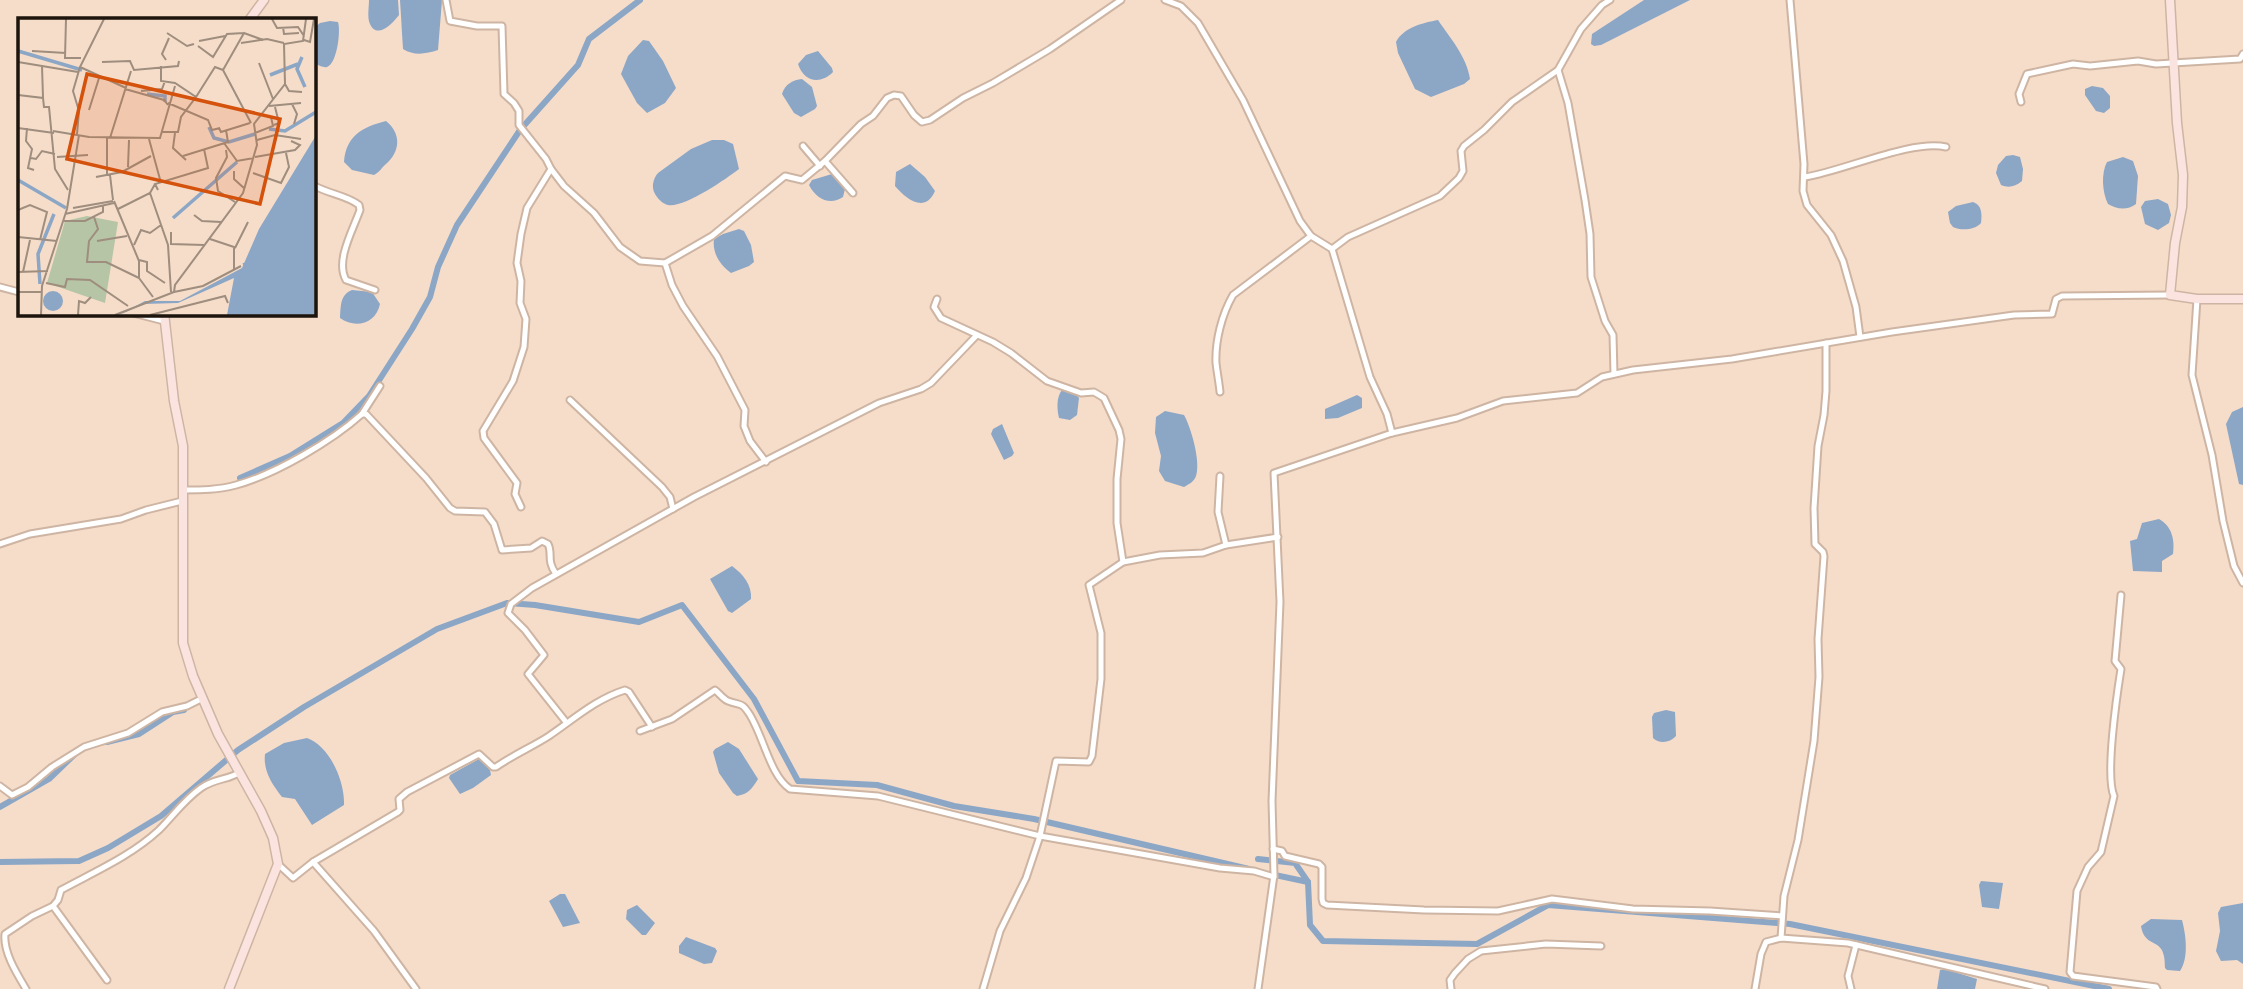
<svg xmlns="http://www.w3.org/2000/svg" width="2243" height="989" viewBox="0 0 2243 989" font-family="Commissioner,sans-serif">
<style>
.water{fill:#8ca6c6}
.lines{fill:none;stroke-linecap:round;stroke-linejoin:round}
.canal{stroke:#8ca6c6;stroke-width:6}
.street-casing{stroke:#ceb5a3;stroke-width:9}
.secondary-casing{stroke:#ceb5a3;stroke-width:11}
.street{stroke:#fff;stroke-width:5}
.secondary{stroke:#fbe4df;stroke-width:8}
.inset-river{fill:none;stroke:#8ca6c6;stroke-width:3.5}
.inset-road{fill:none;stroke:#9f8d7e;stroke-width:2}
.view{fill:#d4520c;fill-opacity:0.15;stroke:#d4520c;stroke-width:3.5}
.inset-edge{fill:none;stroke:#1d140d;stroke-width:3.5}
</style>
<rect width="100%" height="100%" fill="#f6ddca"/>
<g class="water">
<path d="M369,0H398L399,15C393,23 377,40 370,24C367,18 369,7 369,0Z"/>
<path d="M400,0H442L438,50C426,54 414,56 403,49Z"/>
<path d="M1644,0H1690L1601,45L1594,46L1591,44L1592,34Z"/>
<path d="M1438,20C1450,38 1467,57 1470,79L1464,84L1431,97L1415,89L1398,53L1396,42C1404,27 1423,23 1438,20Z"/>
<path d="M330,21L338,22C341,31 337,64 327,67C323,68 319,65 315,64L314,28L320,23Z"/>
<path d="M643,40L649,41L663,61L676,88L665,103L647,113L637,103L621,74L628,56Z"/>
<path d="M818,51L832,68L833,72C820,85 804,82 798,64L806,55Z"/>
<path d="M802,79L812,87L817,106L815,109L801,117L794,113L782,94C785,84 793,80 802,79Z"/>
<path d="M2092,86L2103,88L2110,96V108L2104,113L2096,111L2085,95V89Z"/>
<path d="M386,121C402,134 400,152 386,164C381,168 380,172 374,175L352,170L344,162C346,136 362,127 386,121Z"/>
<path d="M712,140H724L733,144L739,169C726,179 684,208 668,205C663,204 658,199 655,194C651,187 653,179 658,173L691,149Z"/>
<path d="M2013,155L2020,157L2023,169L2022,181C2015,187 2008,188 2001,185L1996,173L1998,165L2006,156Z"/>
<path d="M2123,157L2133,161L2138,176L2136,204C2127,211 2116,209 2108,204C2102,192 2101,173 2107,162Z"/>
<path d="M910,164L925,177L935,191C925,214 906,199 895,186L896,172Z"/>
<path d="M832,174L836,176L845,189L843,197C830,206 816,199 809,185L812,180Z"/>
<path d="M2158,199L2168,204L2171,215L2169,223L2158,230L2145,224L2141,207L2145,201Z"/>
<path d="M1973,202C1982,205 1982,214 1981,223C1975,230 1961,231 1953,227L1950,223L1948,212L1956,206Z"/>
<path d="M739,229L744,231L751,245L754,262L749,266L731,273C720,265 712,253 714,239L723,234Z"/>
<path d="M352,290L372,292L380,304C376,324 355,329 340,318C341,305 340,295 352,290Z"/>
<path d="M1062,390L1074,392L1079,398L1077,415L1070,420L1059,418C1057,410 1056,397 1062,390Z"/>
<path d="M1357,395L1362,398V408L1338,418L1325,419V409Z"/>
<path d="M2243,407V485L2239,484L2226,424L2232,412Z"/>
<path d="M1165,411L1184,415C1191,427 1201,462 1196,476C1194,482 1189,484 1184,487L1165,481L1159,471L1161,456L1155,433L1156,417Z"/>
<path d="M1002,424L1014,453L1012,456L1004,460L991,434L993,429Z"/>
<path d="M2159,519C2172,526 2175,540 2173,554L2162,561V572L2133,571L2130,541L2137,539L2142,523Z"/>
<path d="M732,566C743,574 752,585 751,599L732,613L728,611L710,579Z"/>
<path d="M1666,710L1675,712L1676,736C1670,743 1659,744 1653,738L1652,717L1654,713Z"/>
<path d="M307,738C330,746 345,782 344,805L312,825L295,799L282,797C272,784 263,771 265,754L284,743Z"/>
<path d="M728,742L739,749L758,779C752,789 748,794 737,796L733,793L719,773L713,752L715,749Z"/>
<path d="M479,759L490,770L491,775L473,788L460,794L449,778L450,775Z"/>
<path d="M1981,881L2003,883L1999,909L1982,907L1979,885Z"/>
<path d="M560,894H565L580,923L563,927L549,901Z"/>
<path d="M2243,903V964L2237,960L2221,961L2216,951L2220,931L2218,913L2221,907Z"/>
<path d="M637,905L655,923L646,935H642L626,919L627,910Z"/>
<path d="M2151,919L2182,920C2186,935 2189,958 2180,971L2167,970L2165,968C2166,934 2145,951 2141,926Z"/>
<path d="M686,937L715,948L717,951L712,963L704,964L679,953V946Z"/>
<path d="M1945,969L1977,979L1975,989H1937L1940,970Z"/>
</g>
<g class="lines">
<g class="canal">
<path d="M240,478L290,456L343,423L369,396L412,329L430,297L438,267L457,225L520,130L578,65L589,39L640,0"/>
<path d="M107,742L139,734L173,712L184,710"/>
<path d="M0,807L49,779L75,754"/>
<path d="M1258,859L1295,863L1308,882L1310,925L1323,941L1477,944L1548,905L1790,924L2109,989"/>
<path d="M0,862L79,861L108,848L161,816L238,750L304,707L437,629L507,603L535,605L639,622L682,605L754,699L798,781L877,785L954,806L1034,819L1249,869"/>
<path d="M1270,874L1308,882"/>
</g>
<defs>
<g id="street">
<path d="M446,0L450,21L477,26H502L504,94L514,103L519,111V125L546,159L551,169L527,208L521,234L517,263L521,281L520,303L526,319L524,347L513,381L483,431L484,438L517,483L515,494L521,507"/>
<path d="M1165,0L1181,6L1198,23L1243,100L1300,221L1311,236L1332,249L1370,377L1387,414L1392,433"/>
<path d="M1790,0L1804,164L1803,191L1807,205L1831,235L1843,261L1856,307L1860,337"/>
<path d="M1558,70L1568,103L1585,200L1590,234L1591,277L1605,321L1613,335L1614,374"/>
<path d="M2021,102L2019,94L2027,74L2073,64L2090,66L2138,61L2156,64L2240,59L2243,54"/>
<path d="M803,146L820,166"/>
<path d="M825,161L853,193"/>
<path d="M551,169L564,186L594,213L620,247L640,261L665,263"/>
<path d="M1805,177C1844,171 1912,139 1946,147"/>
<path d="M313,185C328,194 346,195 359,205L360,210C353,230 335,261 346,280L375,290"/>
<path d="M1332,249L1348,237L1440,196L1459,178L1463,171L1461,151L1464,146L1484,130L1512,102L1558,70L1581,29L1602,5L1610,0"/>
<path d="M0,287L19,292"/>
<path d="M937,299L934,307L941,318L993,342L1011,353L1047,381L1081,393L1094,392L1104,398L1119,430L1121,439L1117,479V523L1123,562"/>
<path d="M2197,299L2192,375L2212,455L2223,521L2234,566L2243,583"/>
<path d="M133,313L164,321"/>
<path d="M1220,392C1219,382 1217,372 1216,363C1215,341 1222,314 1233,295L1311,236"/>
<path d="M570,400L662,487L670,497L673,509"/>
<path d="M362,414L380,386"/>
<path d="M766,462L750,441L744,426L745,410L717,356L683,306L672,285L665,263L712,236L785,176L802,180L825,161L861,124L873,116L887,98L894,95L901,96L914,115L922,122L930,120L963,98L993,83L1050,49L1121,0"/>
<path d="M1220,476L1218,512L1226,545"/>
<path d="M183,490C200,490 219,490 236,485C276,474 332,441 362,414H366L426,478L450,508L455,511L485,512L494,524L502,550L531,548L542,541L548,544C553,554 546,560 556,574"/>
<path d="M0,544L30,534L121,519L146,510L182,501"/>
<path d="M2121,595L2115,661L2121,669C2117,694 2105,776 2114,796L2101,852L2088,867L2077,891L2070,972L2073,976L2156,987L2157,989"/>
<path d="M566,722L528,674L544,655L525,630L508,613L511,604L532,588L694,497L879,403L921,389L931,383L977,335"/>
<path d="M640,731L672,719L715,690C719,693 723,699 728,701C741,706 741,701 750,715C764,738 770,775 790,789L878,796L1040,836L1220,868L1254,871L1274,877"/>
<path d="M0,786L12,795L28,787L52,767L84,747L128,733L162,712L187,706L203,698"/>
<path d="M1273,849L1282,851L1285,856L1319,864L1322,867V899L1323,903L1327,905L1424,910L1498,911L1552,899L1633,909L1710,911L1782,916"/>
<path d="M313,862L374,931L416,989"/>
<path d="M278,864L293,878L313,862L398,812L400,810L399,799L407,792L479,754L493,767H496C513,755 532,747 549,736C574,719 596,699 625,690L629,692L652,727"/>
<path d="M1781,938L1784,896L1798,840L1814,741L1819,677L1818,639L1824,556L1823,552L1815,544L1814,508L1818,446L1824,415L1826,391V343"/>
<path d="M107,980L53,906L58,900L61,890C94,872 131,856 159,830C173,816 184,800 201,788C215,778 229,780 240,772"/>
<path d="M26,989C17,974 3,952 5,934L32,916L53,906"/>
<path d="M983,989L1000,931L1026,878L1040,836L1056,761L1089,762L1092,756L1101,679V633L1089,585L1123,562L1160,555L1203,553L1226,545L1278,537"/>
<path d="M1258,989L1274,875L1272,801L1280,602L1274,473L1392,433L1457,418L1503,401L1577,393L1602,377L1633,370L1732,359L1892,332L2014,315L2052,314L2056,299L2062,296L2170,295"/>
<path d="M1451,989L1450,980L1455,973L1468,959L1481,951L1546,944L1601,946"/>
<path d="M1755,989L1761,954L1766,942L1781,938L1848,943L2045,989"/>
<path d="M1851,989L1848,976L1856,945"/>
</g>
<g id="secondary">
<path d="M2170,0L2177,123L2183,175L2182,207L2175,243L2170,295L2197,299H2243"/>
<path d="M250,19L264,0"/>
<path d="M164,313L174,401L183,446V643L193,676L218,734L261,811L273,838L278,864L229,989"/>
</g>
</defs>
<use href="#street" class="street-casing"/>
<use href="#secondary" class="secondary-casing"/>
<use href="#street" class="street"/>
<use href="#secondary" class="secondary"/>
</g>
<g transform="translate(18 18)">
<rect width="298" height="298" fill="#f6ddca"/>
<path d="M69,198L100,204L87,285L29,265L47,203Z" fill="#b5c5a6"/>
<path d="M297,119V297H209L216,260L160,285L126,286L101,297L127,283H162L224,250L241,211ZM25 283a10 10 0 1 1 20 0a10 10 0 1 1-20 0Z" fill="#8ca6c6"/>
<path class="inset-river" d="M0,33L64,52M284,39L279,51L287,69M252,57L280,46M129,76L147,78V84M191,109L196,120L211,124L237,116M251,111L267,113L298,94M0,162L48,190M155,200L219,144M225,247L298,228M22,266L20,236L36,196"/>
<path class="inset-road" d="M48,1L47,40H63M86,1L62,49L108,70M254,1L259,10L280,9L286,18M265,9L266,16L281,15M149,15L169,28L176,26M286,22L292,24L296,1M181,23L207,18M223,25L249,21L266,25M180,28L195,39L209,16L226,15M14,33L48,35M148,42L144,36L151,20M0,44L60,54M84,44L112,43L116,52L160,48L161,43M241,45L255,81M24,48L25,79M143,48V63L157,65L178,79L163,99L160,114H143M267,66L271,73L284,74M107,71L146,82L150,87M123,73L144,71L147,63M0,77L25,80L26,89H31L37,151L50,172M178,79L197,49L205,52M150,85L190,102L194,112L202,110M274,86L279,96L276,106M251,88L283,85M71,92L81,60M233,105L205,52L226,15L245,22M256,107L261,105L257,89M0,110L36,115M9,110L8,123L14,131L10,150L16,152M201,110L203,114L232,105M35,113L71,119L142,120L157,68M157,115L155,130L168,142M237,115L255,108L253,99M59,116L61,93L55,73L62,49M92,120L113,53M131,121L143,165M239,122L257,117L283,121M206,125L219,143L236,140M208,132L209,139L198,160L200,173L217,184M165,138L210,124L208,112M39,139L70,137M237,139L277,132L282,127L273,123M13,140L18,141L24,133L37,136M110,149L111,122M216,153V161L227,171M235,155L263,165L271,149L268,135M89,156V120M92,157L95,182M78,159L104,154L133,138M140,172L137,166L190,150L186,131M132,175L150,227L153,274M96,183L121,243V260L135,279M55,190L95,183M49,191L61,117M100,191L132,175L137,166M0,192L12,187L29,194L22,222M47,196L96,185M176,197L184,203L203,204M76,199L80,211L71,223L69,244H88L121,260M46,203H67L85,194V187M153,214V226L186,227M0,219L39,223M192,221L216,229V251M79,223L109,218M116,227L123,212L132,215L143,207M217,230L230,204M121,242L129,244V253L147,265M0,254L30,253M5,254L12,222M28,265L47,269L49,261L72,262L110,288M0,274H23M156,274L185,268L223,248M23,297L24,268L49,191M60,297L61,283L67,285L73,279M97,297L156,274L157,267L225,175L239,127L236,106L267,66L266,26L285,23L288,1M132,297L207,278L210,285"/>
<path class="view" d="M69,56L262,101L242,186L49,141Z"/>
<rect width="298" height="298" class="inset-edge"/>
</g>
</svg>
